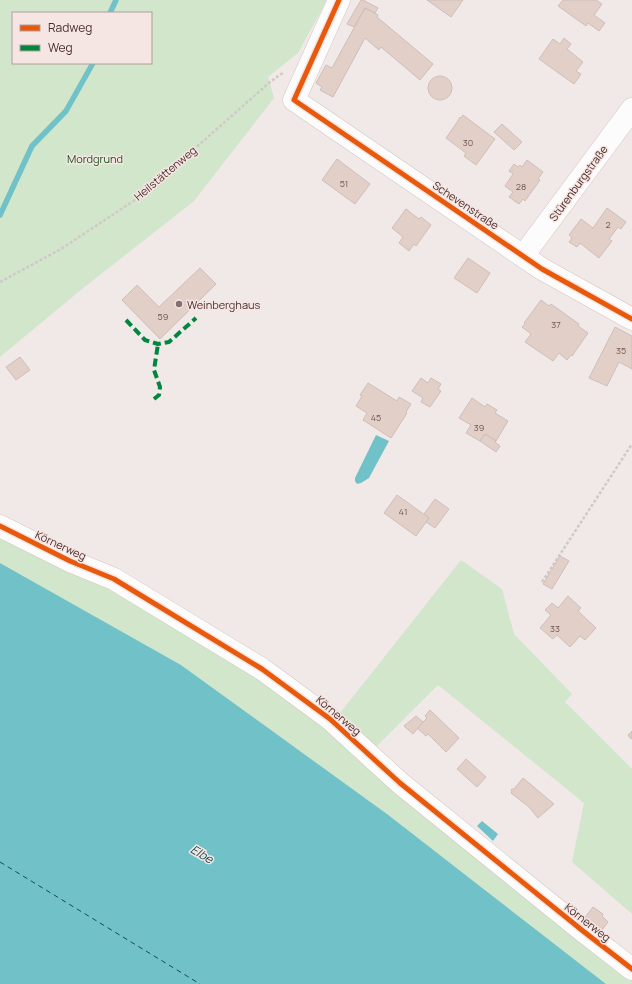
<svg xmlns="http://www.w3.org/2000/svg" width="632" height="984" viewBox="0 0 632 984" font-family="Manrope,sans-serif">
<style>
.green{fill:#d1e6cb;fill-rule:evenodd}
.water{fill:#70c2c8}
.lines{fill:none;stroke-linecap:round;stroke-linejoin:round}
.stream{stroke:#70c2c8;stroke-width:5.5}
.ferry{stroke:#184b50;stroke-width:1;stroke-dasharray:5 4;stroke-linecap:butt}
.building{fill:#e2cfc8;stroke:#cebeb9}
.minor-casing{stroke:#d5c4c3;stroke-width:23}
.path{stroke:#d0c9c8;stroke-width:2.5;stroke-dasharray:3 2;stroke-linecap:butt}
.minor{stroke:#fdfcfc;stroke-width:22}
.quiet{stroke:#00873e;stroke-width:4;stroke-dasharray:8 4;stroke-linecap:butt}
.cycleway-casing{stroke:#f5e6e4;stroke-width:8}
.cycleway{stroke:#e8590c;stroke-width:5}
.poi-dot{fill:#86706e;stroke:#f5e6e4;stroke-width:1.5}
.labels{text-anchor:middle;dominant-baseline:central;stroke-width:3;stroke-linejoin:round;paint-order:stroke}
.number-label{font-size:9px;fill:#725754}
.park-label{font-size:11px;fill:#155017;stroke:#f5e6e4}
.street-label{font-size:11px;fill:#4c2f2d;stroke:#f5e6e4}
.poi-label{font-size:11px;fill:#4c2f2d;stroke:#f5e6e4;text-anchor:start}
.water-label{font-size:12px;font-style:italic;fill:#184b50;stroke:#f5e6e4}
</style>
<rect width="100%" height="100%" fill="#f1e9e8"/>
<g class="green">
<path d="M0,0H327L298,53L268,77L274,98L194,201L82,289L0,357ZM13,13H151V63H13Z"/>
<path d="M0,531L67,565L258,674L632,976V984H606L387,814L181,665L0,563Z"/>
<path d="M461,560L502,589L514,634L572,694L565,702L632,769V914L572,862L584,803L438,685L374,749L340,713Z"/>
</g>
<g class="water">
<path d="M376,435L389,441L369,478L361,483L357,484L355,481V478Z"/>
<path d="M0,563L181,665L387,814L606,984H0Z"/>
<path d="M482,821L498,834L493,841L477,826Z"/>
</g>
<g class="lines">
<g class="stream">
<path d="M110,13L116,0"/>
<path d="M0,215L32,146L66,111L93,63"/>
</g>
<path class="ferry" d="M0,862L200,984"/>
</g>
<g class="building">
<path d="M361,0H363L378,8L375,13L365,8L354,27L347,24Z"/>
<path d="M427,0H463L451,17Z"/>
<path d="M563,0H596L602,4L594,15L605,23L599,31L588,23L586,26L558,6Z"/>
<path d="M365,8L378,15L377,17L433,64L420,80L381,47L379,50L365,38L333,97L320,90L322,87L316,83L326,65L332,68Z"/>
<path d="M564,38L571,44L567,49L583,62L576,71L581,74L574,84L539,59L553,39L560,44Z"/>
<circle cx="440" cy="88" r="12"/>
<path d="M463,115L495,139L476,165L464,156L466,153L446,138L458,121L460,117L461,118Z"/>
<path d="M502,124L522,142L514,150L494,132Z"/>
<path d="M337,159L370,184L355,204L322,180Z"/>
<path d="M527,160L543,172L538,179L540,180L525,201L523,199L519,204L509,197L513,192L505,186L513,174L509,171L514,164L518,167L520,165L522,167Z"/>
<path d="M607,208L626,222L621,229L618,227L609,239L612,241L599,258L580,243L577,247L569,242L572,238L569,235L581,219L593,228Z"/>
<path d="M406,209L419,219L421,217L431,225L416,246L414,244L409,251L399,243L403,237L392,228Z"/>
<path d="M468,258L490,273L477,293L454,278Z"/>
<path d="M200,268L216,284L160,339L122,300L137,285L159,307Z"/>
<path d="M541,300L549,306L551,304L579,324L578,326L588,333L572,356L571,355L567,360L559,353L553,361L525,342L531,334L522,327L525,324L524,323Z"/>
<path d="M615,327L632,336V369L619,362L607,386L589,378Z"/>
<path d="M20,357L30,370L16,380L6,367Z"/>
<path d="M421,378L428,383L431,378L441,384L438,389L441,391L430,407L421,402L423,398L412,391Z"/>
<path d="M368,383L397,401L399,397L411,404L406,412L407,413L391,438L363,420L367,413L356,406L362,396L360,395Z"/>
<path d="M472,398L485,407L487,404L497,410L495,413L508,421L496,441L485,434L480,441L466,433L471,425L459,418Z"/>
<path d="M485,434L496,441L495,442L500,446L496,452L480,441Z"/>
<path d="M397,495L429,518L416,536L384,513Z"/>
<path d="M435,499L449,509L435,528L426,522L429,518L424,514Z"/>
<path d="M560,556L569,561L552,589L543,584Z"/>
<path d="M568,596L581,608L578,611L596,628L585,640L580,636L570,647L557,635L553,639L540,628L551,615L545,610L552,603L558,608Z"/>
<path d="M430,710L459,738L446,752L428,734L426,736L417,728L427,718L425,716Z"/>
<path d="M416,716L423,722L413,734L404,726Z"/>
<path d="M632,731V739L630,738L628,735Z"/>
<path d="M466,759L486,777L477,787L457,769Z"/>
<path d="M523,778L554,804L538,818L529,807L511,793L512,792L511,790L512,789H514Z"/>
<path d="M593,907L603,914L602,916L608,922L599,934L582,921Z"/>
</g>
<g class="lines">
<defs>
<g id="minor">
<path d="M339,0L294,100L542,269L632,319"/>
<path d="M523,256L632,109"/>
<path d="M0,526L70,561L114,579L262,669L330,719L400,783L583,931L632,969"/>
</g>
</defs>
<use href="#minor" class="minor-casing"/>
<g class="path">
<path d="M0,282L61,249L141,196L270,82L284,72"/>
<path d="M542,582L632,444"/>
</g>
<use href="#minor" class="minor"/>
<g class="quiet">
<path d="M126,320L145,340L158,344L169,342L196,318"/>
<path d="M154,399L159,395L160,387L154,370L158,344"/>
</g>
<defs>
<g id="cycleway">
<path d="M339,0L294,100L542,269L632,319"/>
<path d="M0,526L70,561L114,579L262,669L330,719L400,783L583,931L632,969"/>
</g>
</defs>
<use href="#cycleway" class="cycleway-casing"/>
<use href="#cycleway" class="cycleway"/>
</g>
<circle class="poi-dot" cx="179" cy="304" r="4"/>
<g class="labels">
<g class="number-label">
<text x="468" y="142">30</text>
<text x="344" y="183">51</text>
<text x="521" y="186">28</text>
<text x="608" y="224">2</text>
<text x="163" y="316">59</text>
<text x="556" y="324">37</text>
<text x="621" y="350">35</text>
<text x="376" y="417">45</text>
<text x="479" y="427">39</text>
<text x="403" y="511">41</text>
<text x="555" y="628">33</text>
</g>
<g class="park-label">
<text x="95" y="158">Mordgrund</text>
</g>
<g class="street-label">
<text transform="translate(165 173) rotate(-40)">Heilstättenweg</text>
<text transform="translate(578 183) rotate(-54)">Stürenburgstraße</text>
<text transform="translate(466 205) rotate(34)">Schevenstraße</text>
<text transform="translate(61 545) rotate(25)">Körnerweg</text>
<text transform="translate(339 715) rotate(40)">Körnerweg</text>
<text transform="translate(588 922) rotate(38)">Körnerweg</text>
</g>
<g class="poi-label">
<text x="187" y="304">Weinberghaus</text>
</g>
<g class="water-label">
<text transform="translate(202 854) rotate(31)">Elbe</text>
</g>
</g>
<rect x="12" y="12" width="140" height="52" fill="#f5e6e4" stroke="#b19d9b"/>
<rect x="20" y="25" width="20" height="6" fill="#e8590c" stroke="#b19d9b"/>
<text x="48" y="32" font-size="12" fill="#4c2f2d">Radweg</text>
<rect x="20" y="45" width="20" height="6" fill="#00873e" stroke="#b19d9b"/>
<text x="48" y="52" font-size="12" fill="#4c2f2d">Weg</text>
</svg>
